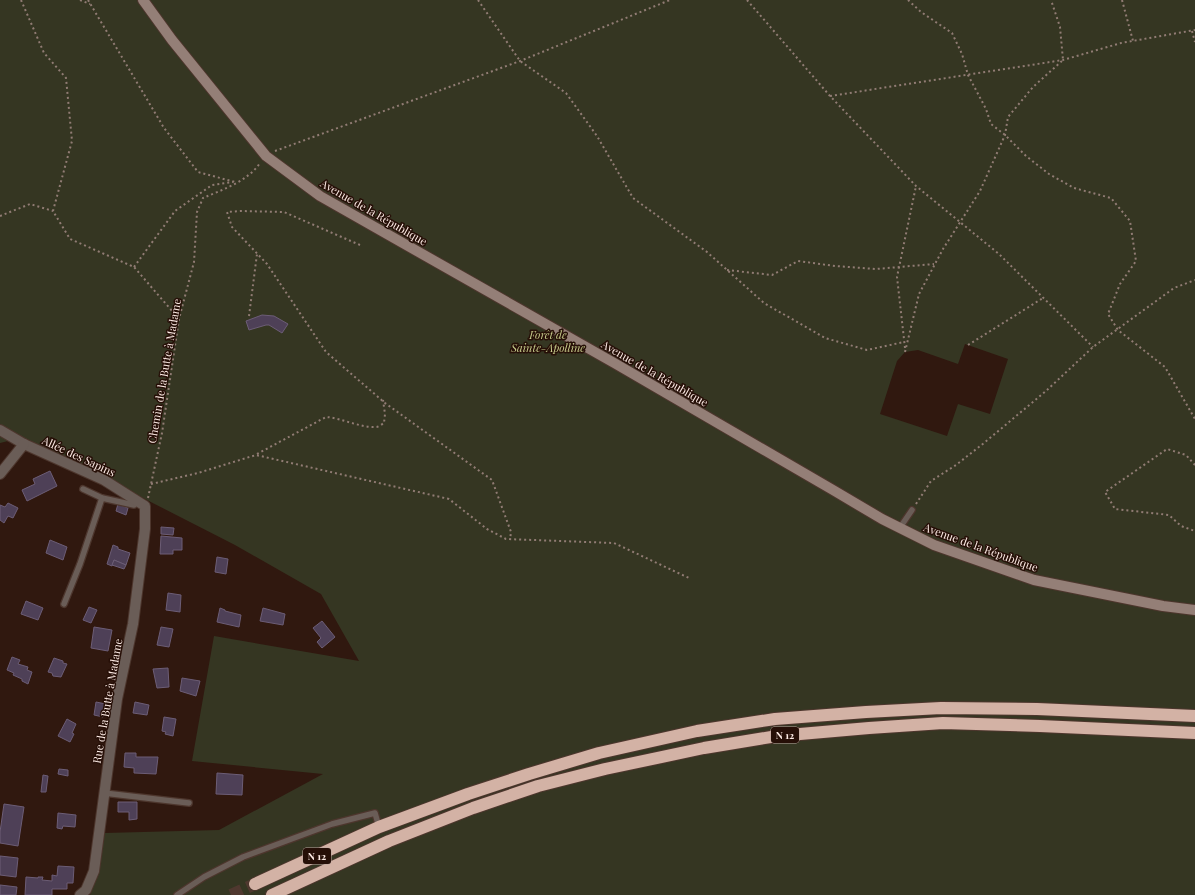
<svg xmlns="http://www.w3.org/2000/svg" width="1195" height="895" viewBox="0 0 1195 895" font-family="'Playfair Display',serif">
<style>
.green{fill:#353622;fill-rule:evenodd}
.building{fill:#4e4057;stroke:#6c5d76}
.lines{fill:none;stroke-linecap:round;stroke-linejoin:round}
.highway-tunnel{stroke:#4f382f;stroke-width:12;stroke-dasharray:12 6;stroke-linecap:butt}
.lane-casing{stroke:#4d362d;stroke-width:8}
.street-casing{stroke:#4d362d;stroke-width:12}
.secondary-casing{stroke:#4d362d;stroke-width:12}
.highway-casing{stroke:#4d362d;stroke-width:14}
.path{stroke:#917c74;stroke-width:2;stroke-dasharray:2 3;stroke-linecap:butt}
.lane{stroke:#6a5d57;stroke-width:5.5}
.street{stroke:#6a5d57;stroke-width:10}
.secondary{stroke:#947f77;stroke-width:10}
.highway{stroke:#d3b2a5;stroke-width:12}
.labels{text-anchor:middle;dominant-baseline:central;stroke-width:3;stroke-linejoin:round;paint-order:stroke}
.shield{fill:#260f07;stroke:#bca9a2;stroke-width:1}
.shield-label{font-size:10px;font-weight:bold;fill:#fdebe5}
.street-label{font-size:11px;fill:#fdebe5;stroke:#260f07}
.park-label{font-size:11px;font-style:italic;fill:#c6cb8b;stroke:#260f07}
</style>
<rect width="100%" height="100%" fill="#30180f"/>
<path class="green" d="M0,0H1195V895H90L105,833L219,830L323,774L192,761L214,636L359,661L321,594L235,545L49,450L8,441L0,443ZM965,344L1008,359L990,414L958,404L947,436L880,414L897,361L905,352L918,350L958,364Z"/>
<g class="building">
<path d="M262,315L274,316L288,324L282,333L269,325H266L249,330L246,321Z"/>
<path d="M50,471L57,486L27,501L22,490L35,484L33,479Z"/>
<path d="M8,503L18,508L13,518L8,516L4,523L0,520V505L5,507Z"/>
<path d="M118,504L128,508L126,515L116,511Z"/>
<path d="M161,527L174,528L173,535L161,534Z"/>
<path d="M161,536L182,538V550H173V554H160Z"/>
<path d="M50,540L67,547L63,560L46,553Z"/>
<path d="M113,545L118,547V549L130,553L126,565L114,560L112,566L107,564Z"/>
<path d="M217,557L228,559L226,574L215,572Z"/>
<path d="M114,560L126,565L124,569L112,565Z"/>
<path d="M168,593L181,595L180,612L166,610Z"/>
<path d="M26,601L43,608L38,620L21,614Z"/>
<path d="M89,607L97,610L91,623L83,620Z"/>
<path d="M220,608L225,610V611L241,615L239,627L217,622Z"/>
<path d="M263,608L285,614L283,625L260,621Z"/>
<path d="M322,621L335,637L322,648L317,642L321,638L313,628Z"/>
<path d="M94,627L112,630L108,651L91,648Z"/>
<path d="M161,627L173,629L169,647L157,645Z"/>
<path d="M12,657L20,660L18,664L28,667L27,670L32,672L28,684L22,681V679L13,675L14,673L7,670Z"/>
<path d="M54,658L63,661V663L67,664L61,677L53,676L52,673L48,672Z"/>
<path d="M168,668L169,687L157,688L153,669Z"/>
<path d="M182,678L200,681L196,696L180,691Z"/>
<path d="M96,702L106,704L103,717L94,715Z"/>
<path d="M135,702L149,705L147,715L133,713Z"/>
<path d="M164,717L176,719L173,736L165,734L166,732L162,731Z"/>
<path d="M67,719L76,724L72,733L74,734L70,742L58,736Z"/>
<path d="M125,753H136V757H158L156,774L134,773V768L124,767Z"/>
<path d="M59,769L68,770V776L58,774Z"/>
<path d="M217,773L243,775L242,795L216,794Z"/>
<path d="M43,775L48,776L46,792H41Z"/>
<path d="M118,802H137V819L129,820V812H118Z"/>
<path d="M4,804L24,807L18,846L0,843V832Z"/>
<path d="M58,813L76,815L75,827L63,826L62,829L57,828Z"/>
<path d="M0,856L18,858L16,877L0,875Z"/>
<path d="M58,866L74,867L73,883H67V889H52V895H25L26,877L38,878V877H43L42,880L52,881V875L57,876Z"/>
<path d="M0,885L17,887L16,895H0Z"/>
</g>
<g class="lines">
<path class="highway-tunnel" d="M231,895L255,884"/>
<defs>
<g id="lane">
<path d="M83,489L102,498L134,505L136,501"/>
<path d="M899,529L912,510"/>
<path d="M64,604L80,564L102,498"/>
<path d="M104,793L189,803"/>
<path d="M177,895L204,877L243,857L332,824L375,813L379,827"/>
</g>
<g id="street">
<path d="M0,430L24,444L104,480L145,506V529L133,624L117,699L94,871L86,890L80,895"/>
<path d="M0,474L24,444"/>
</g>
<path id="secondary" d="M143,0L172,40L266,156L320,196L616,364L833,490L882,519L934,545L1034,580L1163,606L1195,610"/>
<g id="highway">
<path d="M255,884L379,827L468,794L529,774L599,753L697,731L775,719L866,712L941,708L1037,709L1195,716"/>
<path d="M272,895L389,841L473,808L538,786L605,769L704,748L777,736L869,728L943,723L1040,726L1195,733"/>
</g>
</defs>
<use href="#lane" class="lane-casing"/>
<use href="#street" class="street-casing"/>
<use href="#secondary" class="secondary-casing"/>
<use href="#highway" class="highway-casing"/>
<g class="path">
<path d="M21,0L44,53L66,78L72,141L53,211L70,239L134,267L179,319"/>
<path d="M80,0L90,4"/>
<path d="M88,0L164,128L198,172L235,182"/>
<path d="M478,0L520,61L566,93L597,136L633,198L707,252L764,303L825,338L867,350L904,342"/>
<path d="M747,0L830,96L916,186L999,254L1093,347"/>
<path d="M908,0L921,12L952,33L962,54L968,75L986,109L991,124L1005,135L1026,156L1049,174L1074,188L1111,198L1130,221L1136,261L1120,284L1108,314L1118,330L1165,367L1195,419"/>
<path d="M1122,0L1133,41"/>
<path d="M1192,31L1195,42"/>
<path d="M830,96L1063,60L1121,43L1195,30"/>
<path d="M275,151L520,61L670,0"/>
<path d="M0,216L30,204L53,211"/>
<path d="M360,245L284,212L240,211L227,212L232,227L267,264L326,352L385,403L492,480L511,532L510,540"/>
<path d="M134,267L175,211L212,185L233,182"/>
<path d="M727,270L772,275L798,261L835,266L876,269L934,264"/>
<path d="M249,316L257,254"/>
<path d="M968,345L1043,298"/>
<path d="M905,348L897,277L916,186"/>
<path d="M905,352L919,294L943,249L980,191L1005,135L1008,117L1033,87L1063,60L1060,27L1051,0"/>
<path d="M257,454L326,417C342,418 360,428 376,427C379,427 382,424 384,423L385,414L383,400"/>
<path d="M1195,465L1186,455L1167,449L1105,492L1115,509L1169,515L1181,526L1195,531"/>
<path d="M151,484L198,473L256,455L449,499L487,529L506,539L614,543L689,578"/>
<path d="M148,498L162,433L179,319L194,262L197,212L203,198C222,190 248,181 260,163"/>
<path d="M916,504L931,481L956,465L984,443L1046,391L1093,347L1174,288L1195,280"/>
</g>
<use href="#lane" class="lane"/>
<use href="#street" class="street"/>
<use href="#secondary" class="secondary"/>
<use href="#highway" class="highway"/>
</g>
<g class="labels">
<g class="shield">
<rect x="771" y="727" width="28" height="16" rx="3"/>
<rect x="303" y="848" width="28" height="16" rx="3"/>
</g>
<g class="shield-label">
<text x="785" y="735">N 12</text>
<text x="317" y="856">N 12</text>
</g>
<g class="street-label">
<text transform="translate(374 212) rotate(30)">Avenue de la République</text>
<text transform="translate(164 371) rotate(-80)">Chemin de la Butte à Madame</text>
<text transform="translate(655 373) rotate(30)">Avenue de la République</text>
<text transform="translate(79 456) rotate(25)">Allée des Sapins</text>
<text transform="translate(981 547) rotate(20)">Avenue de la République</text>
<text transform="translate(107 701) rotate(-80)">Rue de la Butte à Madame</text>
</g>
<g class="park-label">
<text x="548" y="334">Forêt de<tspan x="548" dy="13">Sainte-Apolline</tspan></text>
</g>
</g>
</svg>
